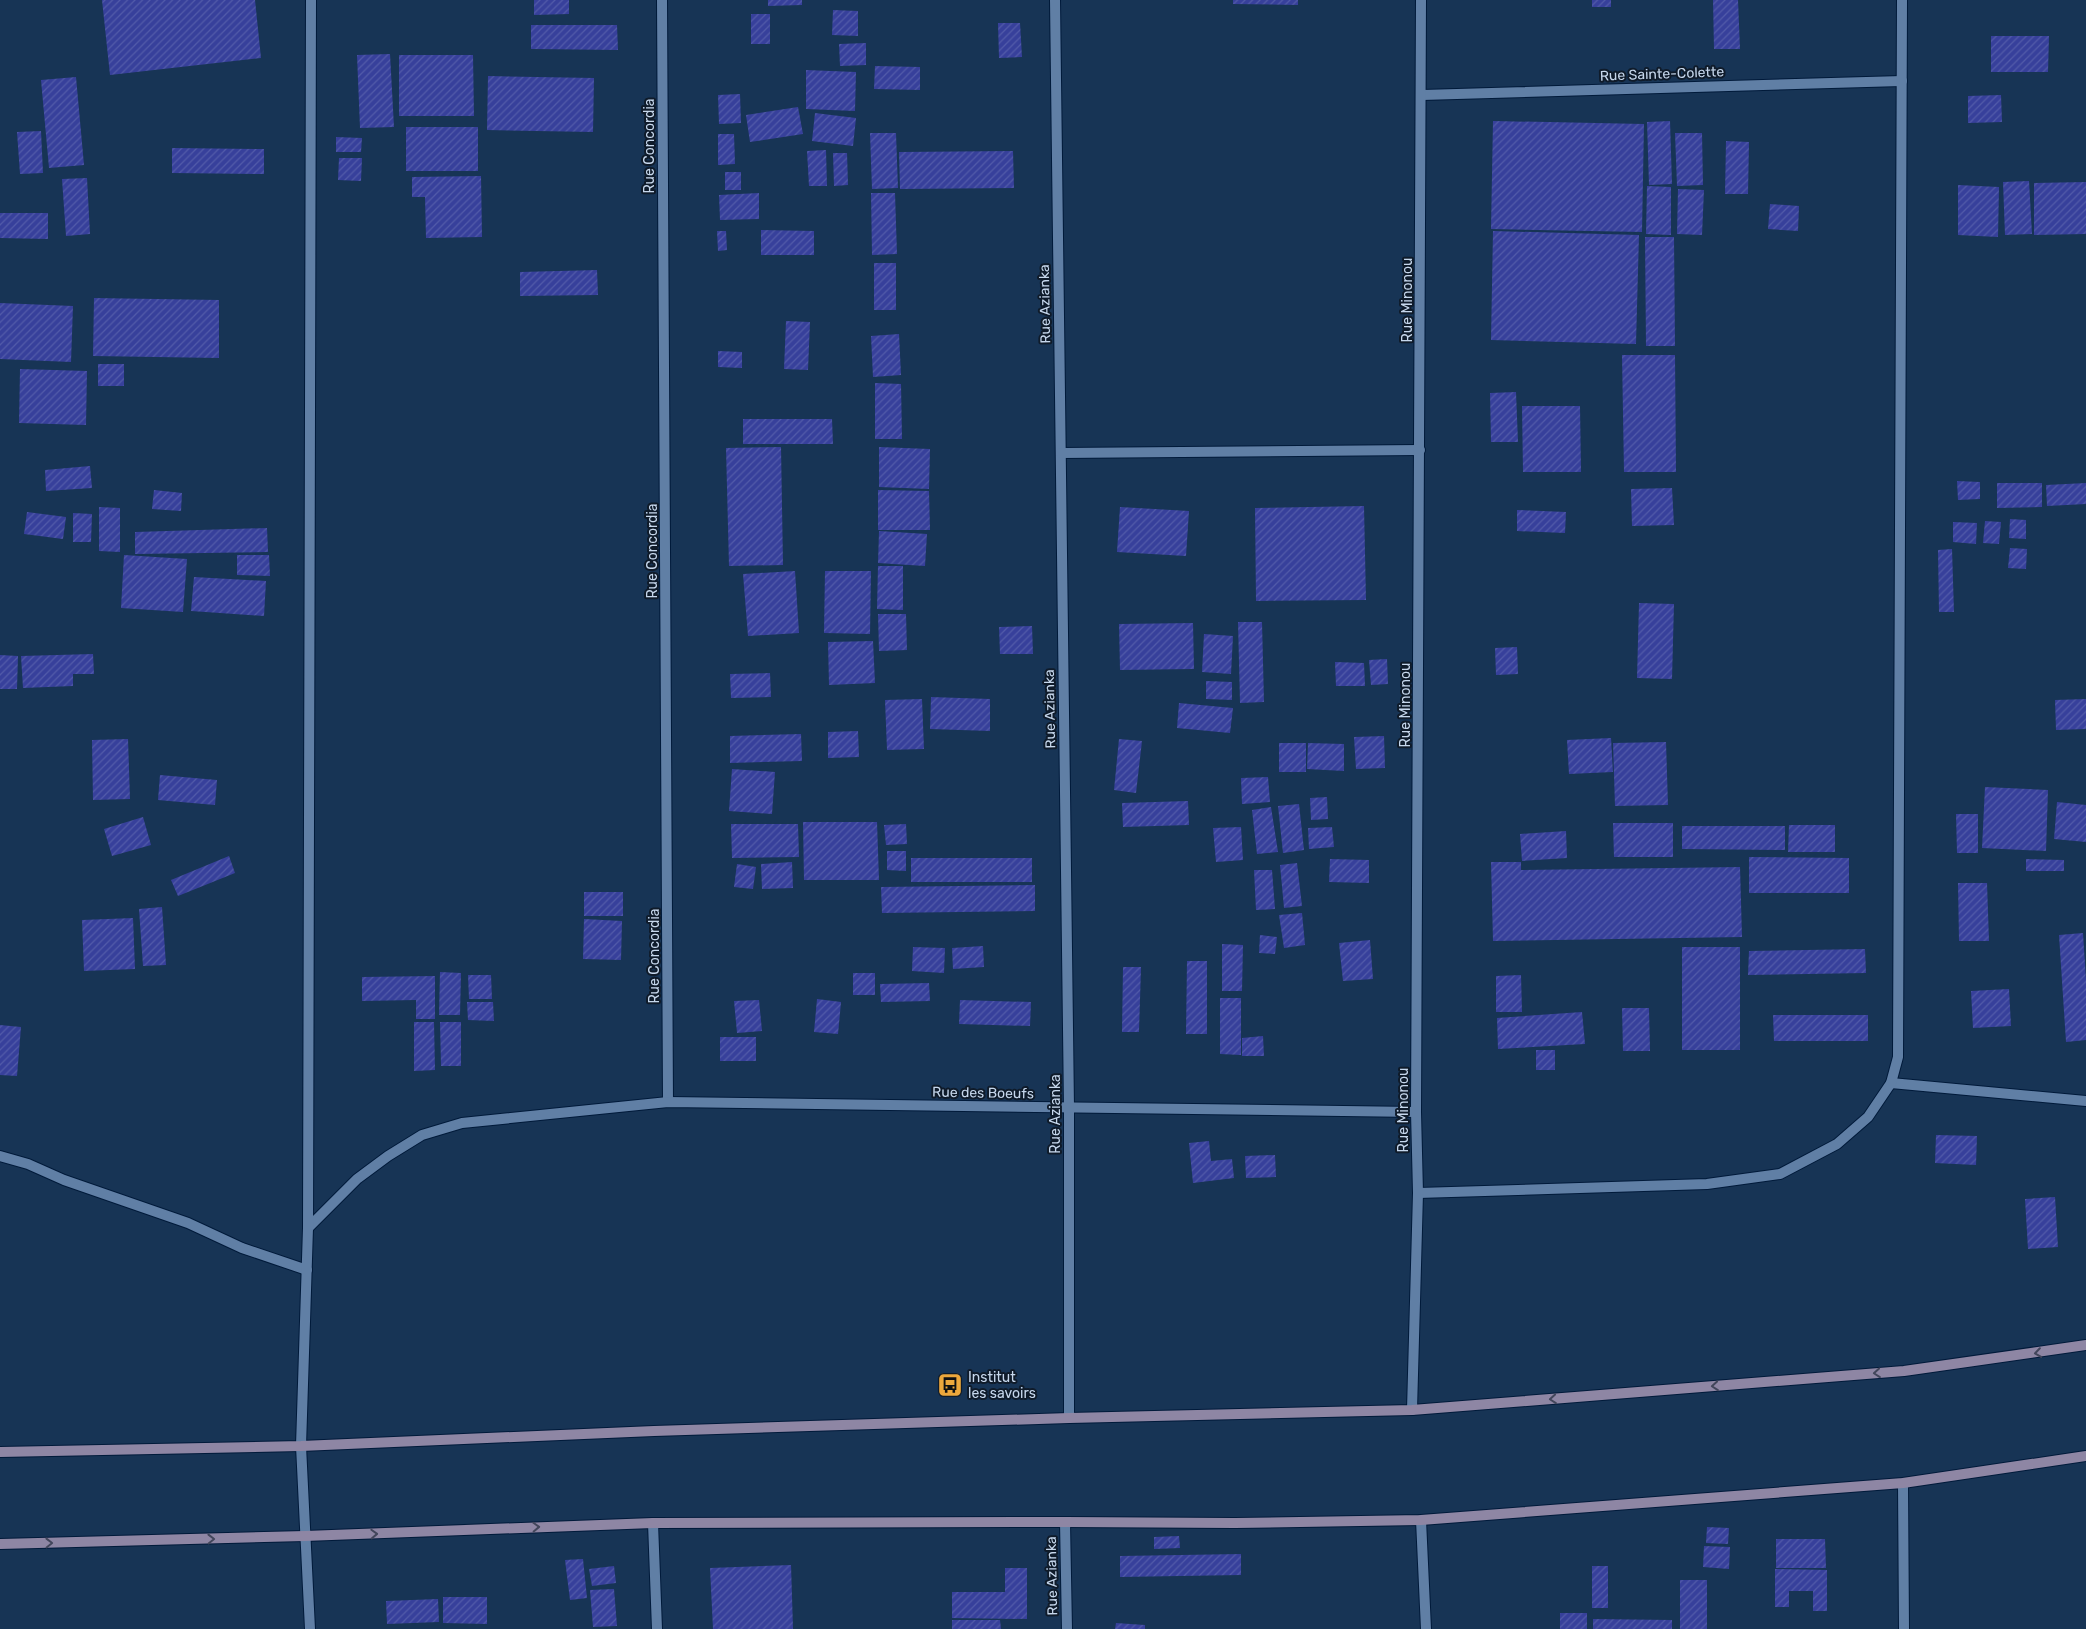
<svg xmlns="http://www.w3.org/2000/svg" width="2086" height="1629" viewBox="0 0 2086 1629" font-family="Rubik,sans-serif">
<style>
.building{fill:url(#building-hatch)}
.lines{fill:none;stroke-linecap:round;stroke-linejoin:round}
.minor-casing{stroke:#001a3a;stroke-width:12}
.secondary-casing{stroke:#001a3a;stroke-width:12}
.minor{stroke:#607fa5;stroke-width:10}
.secondary{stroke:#8e86a4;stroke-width:10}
.oneway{stroke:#42465b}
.labels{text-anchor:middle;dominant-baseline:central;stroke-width:4;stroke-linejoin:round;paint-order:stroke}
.street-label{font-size:14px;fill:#c6d7ec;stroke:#0f1b2a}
.poi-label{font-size:14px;fill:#c6d7ec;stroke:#0f1b2a;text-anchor:start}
</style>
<defs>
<pattern id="building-hatch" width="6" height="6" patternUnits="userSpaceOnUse" patternTransform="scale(1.25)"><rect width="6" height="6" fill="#37409b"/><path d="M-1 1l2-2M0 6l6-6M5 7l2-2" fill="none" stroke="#525ba9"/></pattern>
</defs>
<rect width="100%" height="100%" fill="#173455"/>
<g class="building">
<path d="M102,0H255L261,58L110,75Z"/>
<path d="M534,0H569V14L534,15Z"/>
<path d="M768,0H802V5L768,6Z"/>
<path d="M1233,0H1298V5L1233,4Z"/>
<rect x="1592" y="0" width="19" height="7"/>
<path d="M1713,0H1738L1740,49H1714Z"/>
<path d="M833,10L858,11V36L832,35Z"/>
<rect x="751" y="14" width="19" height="30"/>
<path d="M998,23H1020L1022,57L999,58Z"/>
<path d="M531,25H617L618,50L531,49Z"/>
<path d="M1991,36H2049L2048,72H1991Z"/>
<path d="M866,43V65L840,66L839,44Z"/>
<path d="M390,54L394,127L360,128L357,55Z"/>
<path d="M399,55H473L474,116H399Z"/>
<path d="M875,66L920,67V90L874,89Z"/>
<path d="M806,70L856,72L855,111L806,109Z"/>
<path d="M488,76L594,78L593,132L487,130Z"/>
<path d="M76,77L84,165L49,168L41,80Z"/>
<path d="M740,94L741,123L719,124L718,95Z"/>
<path d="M2001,95L2002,122L1968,123V96Z"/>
<path d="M798,107L803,134L750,142L746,115Z"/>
<path d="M815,113L856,118L853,146L812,141Z"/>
<path d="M1493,121L1644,124L1642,232L1491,229Z"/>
<path d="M1670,121L1672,184L1649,185L1647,122Z"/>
<rect x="406" y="127" width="72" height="44"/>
<path d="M41,131L43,173L20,174L17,132Z"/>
<path d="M870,133H896L898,188L872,189Z"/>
<path d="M1675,133H1702L1703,185L1677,186Z"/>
<path d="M718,134H734L735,164L718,165Z"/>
<path d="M336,137L362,138L361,152H336Z"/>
<path d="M1726,141L1749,142L1748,194H1725Z"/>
<path d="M172,148L264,149V174L172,173Z"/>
<path d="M826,150L827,186H809L807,151Z"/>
<path d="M1013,151L1014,188L900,189L899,152Z"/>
<path d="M833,153H847L848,185L834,186Z"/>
<path d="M339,158H362L361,181L338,180Z"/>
<rect x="725" y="172" width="16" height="18"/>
<path d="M481,176L482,237L426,238L425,197H412V177Z"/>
<path d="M87,178L90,234L66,236L62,179Z"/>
<path d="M2029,181L2032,234L2005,235L2003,182Z"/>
<path d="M2086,182V234L2034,235V183Z"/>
<path d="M1958,185L1999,187L1998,237L1958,235Z"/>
<path d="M1647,186L1671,187V235L1646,234Z"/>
<path d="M1678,189L1704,190L1702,235L1677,234Z"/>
<path d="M759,193V219L720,220L719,195Z"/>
<path d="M871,193H895L897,254L872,255Z"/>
<path d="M1770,204L1799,206L1798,231L1768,229Z"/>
<path d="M0,213H48V239L0,238Z"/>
<path d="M761,230L814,231V255H761Z"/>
<path d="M717,231H726L727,250L718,251Z"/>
<path d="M1493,231L1639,235L1636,344L1491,340Z"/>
<path d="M1645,237H1674L1675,346H1646Z"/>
<rect x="874" y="263" width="22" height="47"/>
<path d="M597,270L598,295L520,296V272Z"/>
<path d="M94,298L219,300V358L93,356Z"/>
<path d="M0,303L73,306L71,362L0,359Z"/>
<path d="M786,321L810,322L808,370L784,369Z"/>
<path d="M899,334L901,375L873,377L871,336Z"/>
<path d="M718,351L742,352V368L718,367Z"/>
<path d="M1622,355H1675L1676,472H1624Z"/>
<rect x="98" y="364" width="26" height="22"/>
<path d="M20,369L87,371L86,425L19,423Z"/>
<path d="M875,383L901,384L902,439H875Z"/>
<path d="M1516,392L1518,442H1491L1490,393Z"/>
<path d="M1522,406H1580L1581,472H1523Z"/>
<path d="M743,419H832L833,444H743Z"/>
<path d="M781,447L783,565L729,566L726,448Z"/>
<path d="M879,447L930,449L929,489L879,487Z"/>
<path d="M90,466L92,488L46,491L45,470Z"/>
<path d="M1957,481L1980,482V499L1958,500Z"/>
<path d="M1997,483H2042V507L1997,508Z"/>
<path d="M2086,483V504L2047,506L2046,485Z"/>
<path d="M1672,488L1674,525L1632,526L1631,489Z"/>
<path d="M154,490L182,493L181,511L152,509Z"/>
<path d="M878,490L929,491L930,530H878Z"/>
<path d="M1364,506L1366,600L1256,601L1255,508Z"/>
<path d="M99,507L120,508V552L99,551Z"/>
<path d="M1120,507L1189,511L1186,556L1117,552Z"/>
<path d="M1517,510L1566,512L1565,533L1517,531Z"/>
<path d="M27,512L66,517L63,539L24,534Z"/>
<path d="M73,513L92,514L91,542H73Z"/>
<path d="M2010,519L2026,520V539L2009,538Z"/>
<path d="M1985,521L2001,522L1999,544L1983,543Z"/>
<path d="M1953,522L1977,523L1976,544L1953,542Z"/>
<path d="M267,528L268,552L135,554V532Z"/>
<path d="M879,531L927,534L925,566L878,563Z"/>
<path d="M2010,548L2027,549L2026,569L2008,568Z"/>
<path d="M1952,549L1954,612H1939L1938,550Z"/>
<path d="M124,555L187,559L183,612L121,608Z"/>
<path d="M237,555H269L270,576L237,575Z"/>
<path d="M878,566H903V610L877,609Z"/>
<path d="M795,571L799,633L748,636L743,574Z"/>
<path d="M825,571H871L870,634L824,633Z"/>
<path d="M194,577L266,581L264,616L191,611Z"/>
<path d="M1639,603L1674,604L1672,679L1637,678Z"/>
<path d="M878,614H906L907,650L879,651Z"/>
<path d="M1238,622H1262L1264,702L1240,703Z"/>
<path d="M1193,623L1194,669L1120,670L1119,624Z"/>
<path d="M1032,626L1033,654H1000L999,627Z"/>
<path d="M1204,634L1233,636L1231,674L1202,672Z"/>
<path d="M873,641L875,683L829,685L828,642Z"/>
<path d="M1517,647L1518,674L1496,675L1495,648Z"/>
<path d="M93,654L94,674H73V686L23,688L21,656Z"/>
<path d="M0,655L18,656L17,689H0Z"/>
<path d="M1387,659L1388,684L1371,685L1369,660Z"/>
<path d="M1335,662L1364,663L1365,686H1336Z"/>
<path d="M770,673L771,697L731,698L730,674Z"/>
<path d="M1206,681L1232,682V700L1206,699Z"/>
<path d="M931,697L990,699V731L930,729Z"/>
<path d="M922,699L924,749L887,750L885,700Z"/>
<path d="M2086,699V729L2056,730L2055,700Z"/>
<path d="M1179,703L1233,708L1230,733L1177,728Z"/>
<path d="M858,731L859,757L828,758V732Z"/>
<path d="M801,734L802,761L730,763V736Z"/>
<path d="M1384,736L1385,768L1356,769L1354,737Z"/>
<path d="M1611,738L1613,772L1569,774L1567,740Z"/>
<path d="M128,739L130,799L93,800L92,740Z"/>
<path d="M1119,739L1142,741L1136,793L1114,790Z"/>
<path d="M1666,742L1668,805L1615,806L1613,743Z"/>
<rect x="1279" y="743" width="27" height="29"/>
<path d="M1308,743L1344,744V771L1307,769Z"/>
<path d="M732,769L775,772L772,814L729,811Z"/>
<path d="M160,775L217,780L215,805L158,800Z"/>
<path d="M1268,777L1270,802L1242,804L1241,778Z"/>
<path d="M1985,787L2048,790L2046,851L1982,848Z"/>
<path d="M1327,797L1328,819L1311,820L1310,798Z"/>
<path d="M1188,801L1189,825L1123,827L1122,803Z"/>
<path d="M2057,802L2086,805V842L2054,839Z"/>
<path d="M1299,804L1304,850L1283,853L1278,806Z"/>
<path d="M1271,807L1278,852L1257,854L1252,810Z"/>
<path d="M1956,814H1978V853H1957Z"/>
<path d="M143,817L151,845L112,856L104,829Z"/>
<path d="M803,822H877L879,880H804Z"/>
<path d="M1613,823H1673V857H1614Z"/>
<path d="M731,824H798L799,857L732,858Z"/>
<path d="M906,824L907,844L886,845L884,825Z"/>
<path d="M1789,825H1835V852H1788Z"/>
<path d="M1682,826H1785V850L1682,849Z"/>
<path d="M1241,827L1243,860L1216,862L1213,828Z"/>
<path d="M1332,827L1334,847L1309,849L1308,828Z"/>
<path d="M1566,831L1567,858L1522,861L1520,834Z"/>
<path d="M887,851H906V871L887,870Z"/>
<path d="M229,856L235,873L178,896L171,880Z"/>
<path d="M1749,857L1849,858V893H1749Z"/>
<rect x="911" y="858" width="121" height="24"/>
<path d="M1330,859L1369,860V883L1329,882Z"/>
<path d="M2026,859L2064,860V871H2026Z"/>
<path d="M792,862L793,888L762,889L761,864Z"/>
<path d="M1491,862H1521V870L1740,867L1742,937L1493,941Z"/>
<path d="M1297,863L1302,906L1284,908L1280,865Z"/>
<path d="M737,864L756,867L753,889L734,887Z"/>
<path d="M1254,870H1272L1275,909L1256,910Z"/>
<path d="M1958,883H1987L1989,941H1959Z"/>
<path d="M1035,885V911L882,913L881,887Z"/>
<rect x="584" y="892" width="39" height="24"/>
<path d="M162,907L166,965L143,966L139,909Z"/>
<path d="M1302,913L1305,945L1284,948L1279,915Z"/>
<path d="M133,918L135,969L84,971L82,920Z"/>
<path d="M584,919L622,921L621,960L583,959Z"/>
<path d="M2083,933L2086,980V1040L2066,1042L2059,935Z"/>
<path d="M1260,935L1277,937L1275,954L1259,953Z"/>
<path d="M1370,940L1373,979L1343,981L1339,943Z"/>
<path d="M1222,944L1243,945L1242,991H1222Z"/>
<path d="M983,946L984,967L953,969L952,948Z"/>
<path d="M913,947L945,948L944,973L912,971Z"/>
<rect x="1682" y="947" width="58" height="103"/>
<path d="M1865,949L1866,973L1748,975L1749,951Z"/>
<path d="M1187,961H1207V1034H1186Z"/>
<path d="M1123,967H1141L1139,1032H1122Z"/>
<path d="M440,972L461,973L460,1015H439Z"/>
<rect x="853" y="973" width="22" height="22"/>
<path d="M468,975H491L492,999H469Z"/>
<path d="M1521,975L1522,1012H1496V976Z"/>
<path d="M435,976V1019H416V1000L362,1001V977Z"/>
<path d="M929,983L930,1001L881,1002L880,984Z"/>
<path d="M2009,989L2011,1026L1973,1028L1971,991Z"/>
<path d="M1220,998H1241V1055L1220,1054Z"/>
<path d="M817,999L841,1002L838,1034L814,1032Z"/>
<path d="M759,1000L762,1031L737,1033L734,1001Z"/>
<path d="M960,1000L1031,1002L1030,1026L959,1024Z"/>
<path d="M467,1002H493L494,1021L468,1020Z"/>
<path d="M1622,1008H1649L1650,1051H1623Z"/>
<path d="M1582,1012L1585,1044L1498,1049L1497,1018Z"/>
<path d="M1773,1015H1868V1041H1774Z"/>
<path d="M414,1022H434L435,1070L414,1071Z"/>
<path d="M440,1022H461V1066H441Z"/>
<path d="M0,1025L21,1027L17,1076L0,1075Z"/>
<path d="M1263,1036L1264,1056H1242V1038Z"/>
<rect x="720" y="1037" width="36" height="24"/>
<rect x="1536" y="1050" width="19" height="20"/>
<path d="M1936,1135L1977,1136L1976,1165L1935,1163Z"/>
<path d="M1209,1141L1211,1161L1232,1159L1234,1178L1193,1183L1189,1143Z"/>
<path d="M1275,1155L1276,1177L1246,1178L1245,1156Z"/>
<path d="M2055,1197L2058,1247L2028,1249L2025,1199Z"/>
<path d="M1707,1527L1729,1528L1728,1544L1706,1543Z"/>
<path d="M1179,1536L1180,1548L1154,1549V1537Z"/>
<path d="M1776,1539H1825L1826,1568H1776Z"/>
<path d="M1704,1546L1730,1547L1729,1569L1703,1567Z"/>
<path d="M1241,1554V1575L1120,1577V1556Z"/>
<path d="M583,1559L587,1598L570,1600L565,1560Z"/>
<path d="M791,1565L793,1629H713L710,1568Z"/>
<path d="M614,1566L616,1583L592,1586L589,1569Z"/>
<rect x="1592" y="1566" width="16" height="42"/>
<path d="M1005,1568H1027V1619L952,1618V1592H1005Z"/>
<path d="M1775,1569L1827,1570V1611H1813V1591H1789V1607H1775Z"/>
<rect x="1680" y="1580" width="27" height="49"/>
<path d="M614,1589L617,1626L593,1627L590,1590Z"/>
<path d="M443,1597H487V1624L443,1623Z"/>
<path d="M438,1599L439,1622L387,1624L386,1601Z"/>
<rect x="1560" y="1613" width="27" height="16"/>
<path d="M1593,1619L1672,1620V1629H1593Z"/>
<path d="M952,1620H1000L1001,1629H952Z"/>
<path d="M1116,1623L1145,1625V1629H1115Z"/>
</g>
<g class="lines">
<defs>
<g id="minor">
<path d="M662,0L668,1102"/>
<path d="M1055,0L1069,1108V1418"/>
<path d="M1422,95L1902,81"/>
<path d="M1061,453L1420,450"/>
<path d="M1891,1083L2086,1101"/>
<path d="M0,1156L28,1164L64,1180L188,1223L242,1248L307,1270"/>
<path d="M1418,1193L1707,1184L1780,1174L1837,1144L1868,1117L1891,1083L1898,1057L1902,0"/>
<path d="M308,1228L357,1179L388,1156L422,1135L462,1123L668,1102L1416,1112"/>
<path d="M1412,1410L1418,1193L1416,1112L1421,0"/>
<path d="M1903,1483L1904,1629"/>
<path d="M1421,1520L1426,1629"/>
<path d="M1065,1522L1067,1629"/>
<path d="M653,1523L657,1629"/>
<path d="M310,1629L301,1446L308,1228L311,0"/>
</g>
<g id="secondary">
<path d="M0,1452L301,1446L654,1431L1069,1418L1412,1410L1904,1371L2086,1345"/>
<path d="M0,1544L305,1536L653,1523L1065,1522L1235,1523L1421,1520L1903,1483L2086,1456"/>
</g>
</defs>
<use href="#minor" class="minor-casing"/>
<use href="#secondary" class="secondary-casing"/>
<use href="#minor" class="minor"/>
<use href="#secondary" class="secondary"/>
</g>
<defs><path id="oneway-chevron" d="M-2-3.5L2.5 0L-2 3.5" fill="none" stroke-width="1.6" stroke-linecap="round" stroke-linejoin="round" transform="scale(1.25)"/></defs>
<g class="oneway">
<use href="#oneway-chevron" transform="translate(2038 1353) rotate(172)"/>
<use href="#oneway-chevron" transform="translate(1877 1373) rotate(175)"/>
<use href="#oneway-chevron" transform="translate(1715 1386) rotate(175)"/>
<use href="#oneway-chevron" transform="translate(1553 1399) rotate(175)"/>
<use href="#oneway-chevron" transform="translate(536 1527) rotate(-2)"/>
<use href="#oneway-chevron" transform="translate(374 1534) rotate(-2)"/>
<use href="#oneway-chevron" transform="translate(211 1539) rotate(-1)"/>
<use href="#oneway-chevron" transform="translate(49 1543) rotate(-1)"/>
</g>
<defs>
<symbol id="bus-square" viewBox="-11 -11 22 22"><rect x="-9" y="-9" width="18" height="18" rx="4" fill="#eda83c" stroke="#0f1b2a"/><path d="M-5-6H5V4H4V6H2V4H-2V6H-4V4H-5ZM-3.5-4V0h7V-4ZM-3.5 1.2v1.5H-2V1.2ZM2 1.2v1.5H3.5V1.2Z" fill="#111"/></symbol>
</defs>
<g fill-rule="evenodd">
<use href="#bus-square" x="936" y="1371" width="28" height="28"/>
</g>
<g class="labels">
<g class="street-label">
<text transform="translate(1662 74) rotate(-2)">Rue Sainte-Colette</text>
<text transform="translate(649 146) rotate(-90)">Rue Concordia</text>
<text transform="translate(1407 300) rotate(-90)">Rue Minonou</text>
<text transform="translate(1045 304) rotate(-91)">Rue Azianka</text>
<text transform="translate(652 551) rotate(-90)">Rue Concordia</text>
<text transform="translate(1405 705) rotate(-90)">Rue Minonou</text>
<text transform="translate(1050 709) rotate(-91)">Rue Azianka</text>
<text transform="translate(654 956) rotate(-90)">Rue Concordia</text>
<text transform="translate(983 1093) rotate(1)">Rue des Boeufs</text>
<text transform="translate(1403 1110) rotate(-90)">Rue Minonou</text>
<text transform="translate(1055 1114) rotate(-90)">Rue Azianka</text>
<text transform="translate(1052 1576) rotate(-91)">Rue Azianka</text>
</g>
<g class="poi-label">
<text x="968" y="1377">Institut<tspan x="968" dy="16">les savoirs</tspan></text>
</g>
</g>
</svg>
